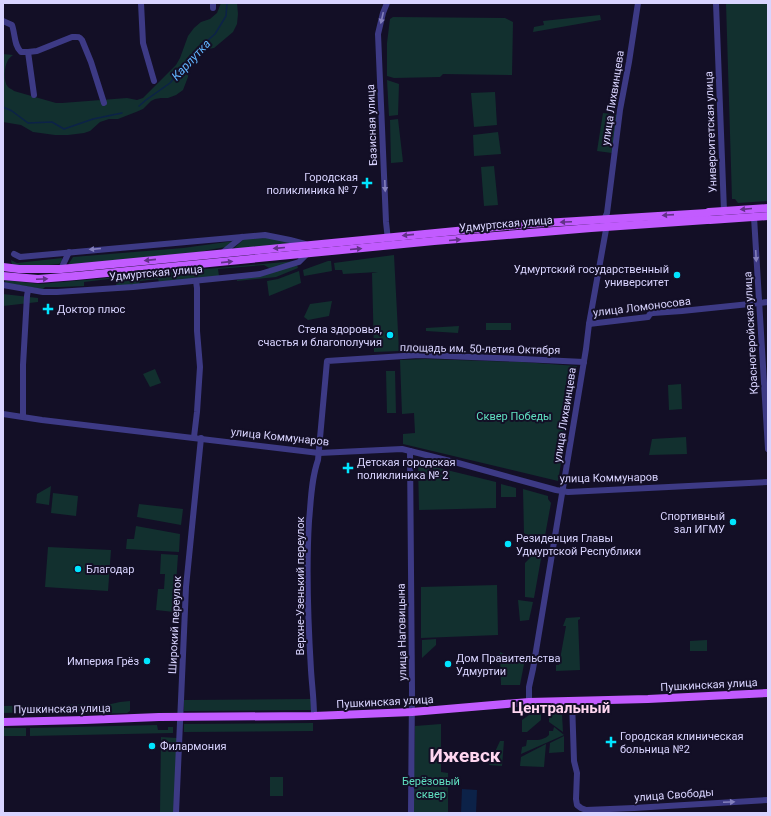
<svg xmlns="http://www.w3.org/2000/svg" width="771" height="816" viewBox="0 0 771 816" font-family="Roboto,sans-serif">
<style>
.green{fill:#12302f}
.water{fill:#0c2248}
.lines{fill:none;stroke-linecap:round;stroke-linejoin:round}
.stream{stroke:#0c2248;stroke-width:1.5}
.minor{stroke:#3d3a85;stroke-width:6}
.major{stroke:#c25bff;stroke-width:8}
.oneway{fill:#837fbc}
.oneway2{fill:#623188}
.poi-dot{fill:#00e5ff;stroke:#130f26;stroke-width:1.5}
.labels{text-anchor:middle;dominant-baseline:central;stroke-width:4;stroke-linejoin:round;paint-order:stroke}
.street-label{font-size:11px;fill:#d9d4ff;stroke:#130f26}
.poi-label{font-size:11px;fill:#d9d4ff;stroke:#130f26;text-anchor:start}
.park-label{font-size:11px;fill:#5fe0c0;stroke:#130f26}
.water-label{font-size:12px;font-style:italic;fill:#62b6ff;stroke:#130f26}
.district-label{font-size:15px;font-weight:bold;fill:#ffd6f0;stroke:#130f26}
.town-label{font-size:19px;font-weight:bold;fill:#ffd6f0;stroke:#130f26}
</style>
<rect width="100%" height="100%" fill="#130f26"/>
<g class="green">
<path d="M221,3H237L238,14L237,24L233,32L214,48L203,50L199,52L189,70L188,77L183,90L176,95L168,98H161L155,99L151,101L143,109L136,112L118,119H109L100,122L90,131L84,133L68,135H55L33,132L21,125L3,122V54L13,55C11,57 9,58 8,60C4,67 3,81 8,87C9,88 13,90 14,91L56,103H62L127,98L137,100L143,98L176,65L180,58L188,36L194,28L201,22L210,19L217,13Z"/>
<path d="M726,3H768V201L738,203L735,199H732Z"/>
<path d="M600,15L601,20L533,32L534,27L544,25L543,21Z"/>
<path d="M393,17L505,18L513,22L512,75L443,74L440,77L394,78L387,76V43L390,19Z"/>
<path d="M387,80L399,84L398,115L389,116Z"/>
<path d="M495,92L497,125L474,127L471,93Z"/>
<path d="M603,113L618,115L612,153L597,151Z"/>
<path d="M398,119L403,162L391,163L390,120Z"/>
<path d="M498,132L501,154L474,156L473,135Z"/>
<path d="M494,166L498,205L484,206L481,167Z"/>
<path d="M267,238L293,243L232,250L244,239Z"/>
<path d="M234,241L226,247L208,250L202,252L68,265L73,257L183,248Z"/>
<path d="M394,255L399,351L374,352L372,273L378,272L343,274L342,270H335L334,263Z"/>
<path d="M62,258V261L59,264L49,265L44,268L12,265L11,260L17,263Z"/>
<path d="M296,261L271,269L264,265L218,269L219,276L159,282L158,279L140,281L139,284L116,286L117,278L84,282V286L61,287H45L43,289L6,283L4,280L40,284Z"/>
<path d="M328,261H331L332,271L304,276L303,270Z"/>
<path d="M297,265L298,268L276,277L237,281V280Z"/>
<path d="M299,271L301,283L269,296L267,281L278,279Z"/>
<path d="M3,294L38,298V302L3,306Z"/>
<path d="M332,301L329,316L308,320L304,317L310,304Z"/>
<rect x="486" y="323" width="25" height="7"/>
<path d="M459,326L458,333L426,331V328Z"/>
<path d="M425,359L522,362L577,366L558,481L403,444V434L415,433L414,413L402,414L400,360Z"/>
<path d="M155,369L161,383L150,387L143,374Z"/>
<path d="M386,371H395L396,413H387Z"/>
<path d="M681,384L682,409L669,410L668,385Z"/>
<path d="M686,437L687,454L649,455L652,439Z"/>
<path d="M418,463L496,482V508L419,510Z"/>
<path d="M501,484L516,488V497H501Z"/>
<path d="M51,486L49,505L36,503L37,494Z"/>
<path d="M523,489L548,496V499L551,503L544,541H532L530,537L524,533Z"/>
<path d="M53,493L78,496L76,516L51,513Z"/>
<path d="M139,504L183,509L181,525L137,517Z"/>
<path d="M136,526L180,534L179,552L126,549L127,539H134Z"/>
<path d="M48,547L111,550L108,591L45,587Z"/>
<path d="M532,553H542L534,598L525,597V563L529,559Z"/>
<path d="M161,554L178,555L174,612L156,610L158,589H164L165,574H160Z"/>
<path d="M497,585L498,635L421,638V587Z"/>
<path d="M518,600L533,602L529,620L520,621Z"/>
<path d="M580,617V619L578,620L580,670L556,671V665H559L566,626H563L566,618Z"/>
<path d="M436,639V645L422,658V640Z"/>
<path d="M707,640V651H690V641Z"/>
<path d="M500,652L524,664L520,685H501Z"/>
<path d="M311,699V710L184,711V700Z"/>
<path d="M130,701V711L127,713L86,714L83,711L3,713V706L111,704L120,702Z"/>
<path d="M541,714V720L527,732H522V720L529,715Z"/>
<path d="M549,714H562L563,732L549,722Z"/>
<path d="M313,723V731L184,732V724Z"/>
<path d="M441,724V772L448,773V813H413L415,726Z"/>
<path d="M157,725L158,730H168V727H173V733L30,736V728Z"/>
<path d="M554,727L564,735L521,754L522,747L526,746L527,740C535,740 543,741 549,735V731H553Z"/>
<rect x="3" y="728" width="23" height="8"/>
<path d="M564,736V752L549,753L550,743Z"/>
<path d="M161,737L177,738L174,813H160Z"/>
<path d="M500,741H504L502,766L489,765Z"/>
<path d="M546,744L544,767L520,766L521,757Z"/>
<rect x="270" y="777" width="13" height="19"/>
</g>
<path class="water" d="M462,789L477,790L476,813H461Z"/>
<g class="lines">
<g class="stream">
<path d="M139,106L146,100L170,83L200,47L215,34L226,16L227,3"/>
<path d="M3,107L12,111L28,123L52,122L64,129L93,119L122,113"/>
</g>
<g class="minor">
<path d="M141,3L143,43L154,81"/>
<path d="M387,3L383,13L378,34L386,222L388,240"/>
<path d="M716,3L724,211"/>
<path d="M213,8V3"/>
<path d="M3,21L12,25C15,33 14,46 21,52H28L37,51L72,37C77,37 79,36 82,40L91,62L104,103"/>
<path d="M28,52L34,95"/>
<path d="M754,217L768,449"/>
<path d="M603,222L607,213L620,110L629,62L638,3"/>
<path d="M222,253L242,237"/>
<path d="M14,254L20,257L265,235L290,240L305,244"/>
<path d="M61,269L69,252"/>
<path d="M3,285L43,292H57L133,287L232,277L260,274L299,262L307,254"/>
<path d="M589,324L648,317L650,314L653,313L682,311L768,302"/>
<path d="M3,414L42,420L319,453L402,449L458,463L556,490L568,492L768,482"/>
<path d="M23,416V365L27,296L28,290"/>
<path d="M194,437L197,412L200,367L197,331V288L196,281"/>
<path d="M410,451L412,690L411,813"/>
<path d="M572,701L574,761L577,773L576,799L577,805L581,808L586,810L634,808L768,800"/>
<path d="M529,702V687L533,669L586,349L589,324L607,224"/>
<path d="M314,716C314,700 312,686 311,670C308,621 306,570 309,521C311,501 311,480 318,460L327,361L419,355L522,359L584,362"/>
<path d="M176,813L186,587L194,507L201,438"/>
</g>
<g class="major">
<path d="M709,212L768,208"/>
<path d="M710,220L768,216"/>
<path d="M3,267L19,269H61L528,224L707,213"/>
<path d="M3,276L38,279L76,276L434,241L591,228L707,220"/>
<path d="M3,722L85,720L159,717L314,716L412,712L529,702L648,699L768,693"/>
</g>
</g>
<defs><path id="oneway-solid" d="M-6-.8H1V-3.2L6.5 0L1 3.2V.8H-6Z"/></defs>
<g class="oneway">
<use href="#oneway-solid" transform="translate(382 18) rotate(103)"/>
<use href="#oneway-solid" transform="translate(385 186) rotate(88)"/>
<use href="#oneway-solid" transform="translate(95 249) rotate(175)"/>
<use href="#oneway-solid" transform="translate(756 256) rotate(87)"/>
<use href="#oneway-solid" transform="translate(729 802) rotate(-3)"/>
</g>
<g class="oneway2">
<use href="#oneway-solid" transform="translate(746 209) rotate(175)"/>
<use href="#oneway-solid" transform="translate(668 215) rotate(176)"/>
<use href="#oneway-solid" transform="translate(566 222) rotate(177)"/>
<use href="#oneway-solid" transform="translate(408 235) rotate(174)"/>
<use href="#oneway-solid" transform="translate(455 240) rotate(-5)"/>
<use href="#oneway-solid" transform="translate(279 248) rotate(175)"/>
<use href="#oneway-solid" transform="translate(356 249) rotate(-5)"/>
<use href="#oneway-solid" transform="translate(150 260) rotate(174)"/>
<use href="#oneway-solid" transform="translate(227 262) rotate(-6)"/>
<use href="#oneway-solid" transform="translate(42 279) rotate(-3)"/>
</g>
<g class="poi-dot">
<path d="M365 177h4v4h4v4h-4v4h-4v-4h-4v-4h4z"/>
<circle cx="677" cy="275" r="4"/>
<path d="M46 303h4v4h4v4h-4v4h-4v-4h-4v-4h4z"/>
<circle cx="390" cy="335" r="4"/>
<path d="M346 462h4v4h4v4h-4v4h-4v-4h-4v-4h4z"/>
<circle cx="733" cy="522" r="4"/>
<circle cx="508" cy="544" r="4"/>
<circle cx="78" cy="569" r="4"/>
<circle cx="147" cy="661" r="4"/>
<circle cx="448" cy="664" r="4"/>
<path d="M609 736h4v4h4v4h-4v4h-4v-4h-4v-4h4z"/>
<circle cx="152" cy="746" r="4"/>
</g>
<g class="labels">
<g class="street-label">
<text transform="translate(613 98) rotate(-81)">улица Лихвинцева</text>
<text transform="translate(372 125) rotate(-92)">Базисная улица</text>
<text transform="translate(711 132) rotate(-92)">Университетская улица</text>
<text transform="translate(506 224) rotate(-5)">Удмуртская улица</text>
<text transform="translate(156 273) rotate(-5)">Удмуртская улица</text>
<text transform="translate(642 307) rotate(-7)">улица Ломоносова</text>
<text transform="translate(751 333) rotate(-93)">Красногеройская улица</text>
<text transform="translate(480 349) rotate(1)">площадь им. 50-летия Октября</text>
<text transform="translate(565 415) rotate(-81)">улица Лихвинцева</text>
<text transform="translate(280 437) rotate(6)">улица Коммунаров</text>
<text transform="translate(609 478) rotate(-1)">улица Коммунаров</text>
<text transform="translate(300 586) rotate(-90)">Верхне-Узенький переулок</text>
<text transform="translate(175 625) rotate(-87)">Широкий переулок</text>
<text transform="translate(402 632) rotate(-91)">улица Наговицына</text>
<text transform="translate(709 685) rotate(-3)">Пушкинская улица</text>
<text transform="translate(385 702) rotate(-3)">Пушкинская улица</text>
<text transform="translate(62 709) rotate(-1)">Пушкинская улица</text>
<text transform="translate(674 795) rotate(-4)">улица Свободы</text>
</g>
<g class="poi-label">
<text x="358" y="177" text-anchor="end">Городская<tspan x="358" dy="13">поликлиника № 7</tspan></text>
<text x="669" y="269" text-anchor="end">Удмуртский государственный<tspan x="669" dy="13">университет</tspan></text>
<text x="57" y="309">Доктор плюс</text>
<text x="382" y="329" text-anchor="end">Стела здоровья,<tspan x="382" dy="13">счастья и благополучия</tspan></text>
<text x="357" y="462">Детская городская<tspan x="357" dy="13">поликлиника № 2</tspan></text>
<text x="725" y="516" text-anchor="end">Спортивный<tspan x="725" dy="13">зал ИГМУ</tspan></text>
<text x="516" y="538">Резиденция Главы<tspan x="516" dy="13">Удмуртской Республики</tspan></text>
<text x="86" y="569">Благодар</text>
<text x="456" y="658">Дом Правительства<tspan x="456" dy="13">Удмуртии</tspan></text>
<text x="139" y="661" text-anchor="end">Империя Грёз</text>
<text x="620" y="736">Городская клиническая<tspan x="620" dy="13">больница №2</tspan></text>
<text x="160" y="746">Филармония</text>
</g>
<g class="park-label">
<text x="514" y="416">Сквер Победы</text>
<text x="431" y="781">Берёзовый<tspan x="431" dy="13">сквер</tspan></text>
</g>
<g class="water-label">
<text transform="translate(191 60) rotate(-47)">Карлутка</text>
</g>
<g class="district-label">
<text x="561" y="708">Центральный</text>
</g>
<g class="town-label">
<text x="465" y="755">Ижевск</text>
</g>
</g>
<rect width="771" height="816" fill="none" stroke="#d9d4ff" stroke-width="8"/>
</svg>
